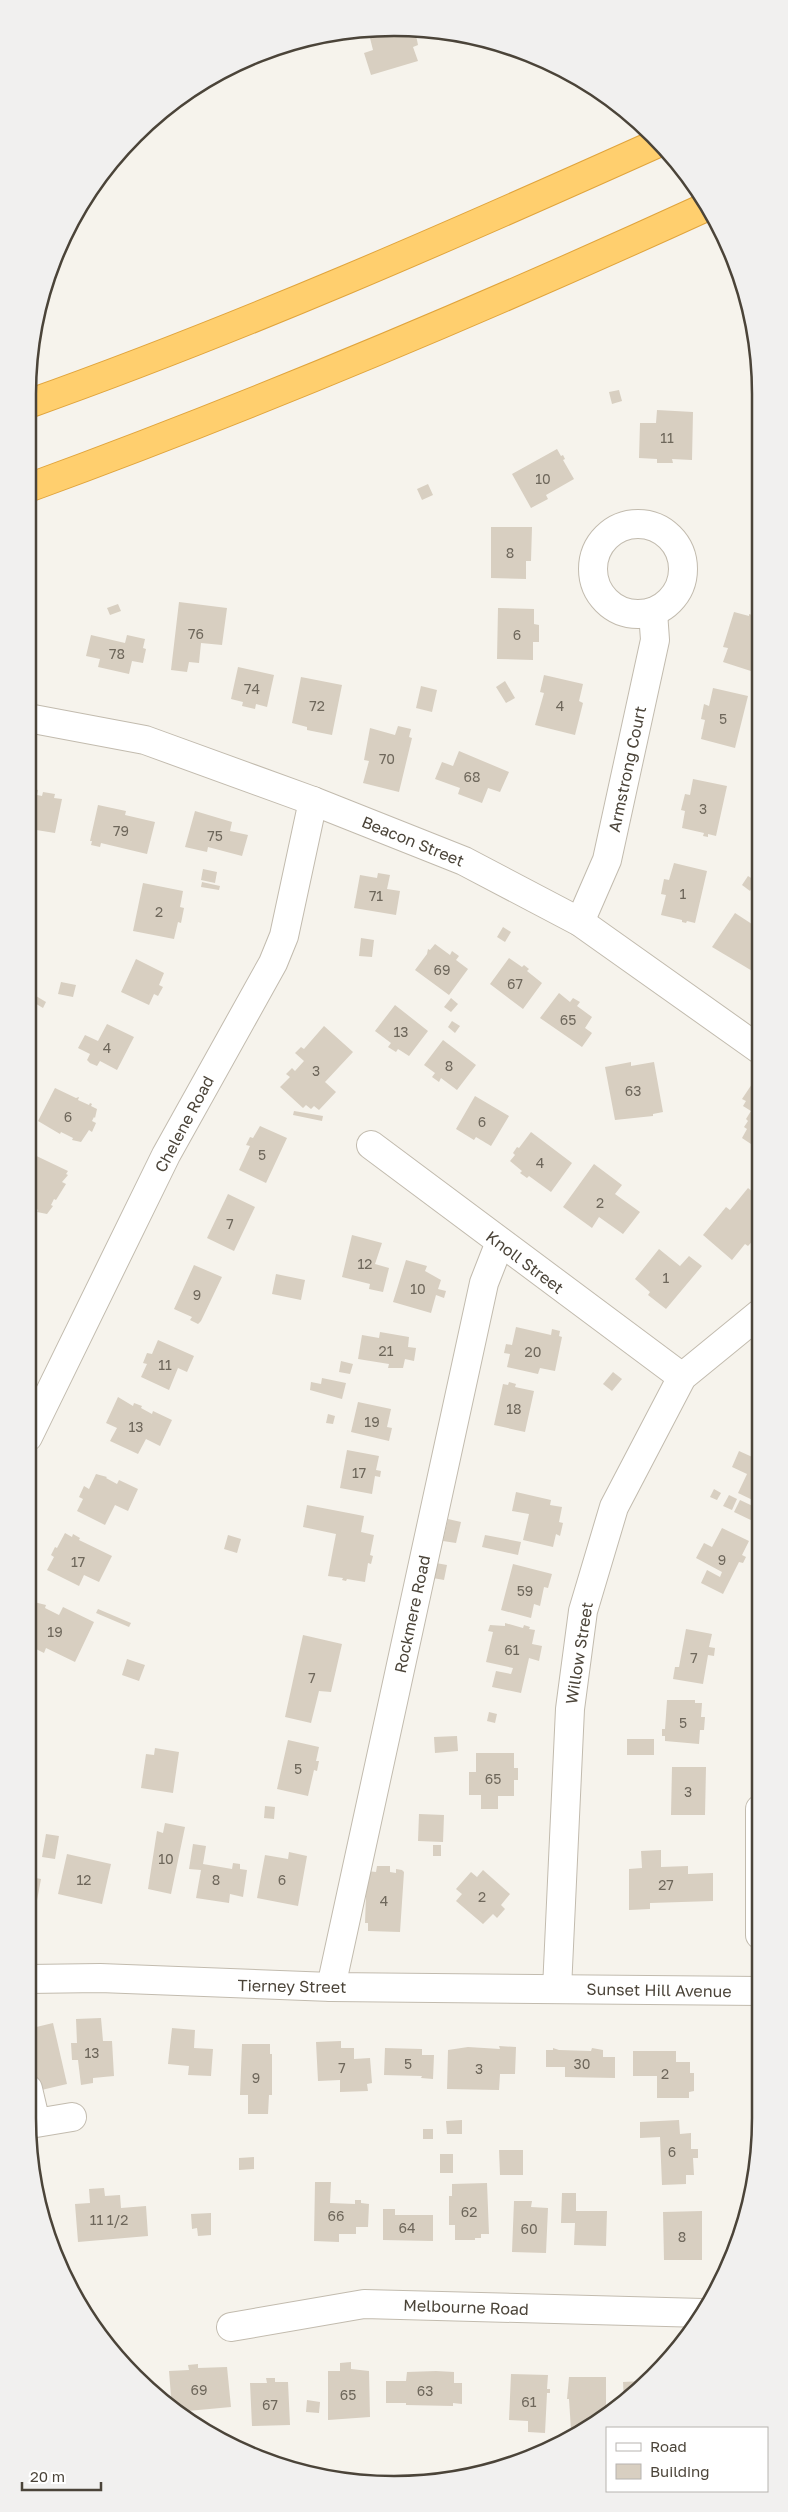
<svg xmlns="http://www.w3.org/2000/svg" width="788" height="2512" viewBox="0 0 788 2512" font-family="'Golos Text',sans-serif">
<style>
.building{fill:#d8cfc1}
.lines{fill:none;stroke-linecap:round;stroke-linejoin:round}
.minor-casing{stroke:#c2bbae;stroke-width:30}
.highway-casing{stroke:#e0a43c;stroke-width:30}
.minor{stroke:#fff;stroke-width:28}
.highway{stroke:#ffcf6e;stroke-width:28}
.labels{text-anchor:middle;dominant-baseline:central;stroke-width:4;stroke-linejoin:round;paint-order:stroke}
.number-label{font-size:14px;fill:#6e675b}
.street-label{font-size:16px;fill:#4b4439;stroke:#fff}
.rim{fill:none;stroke:#4b4439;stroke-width:2.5}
</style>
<rect width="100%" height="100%" fill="#f6f3ec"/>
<g class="building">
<path d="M394,28L408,29L410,37L416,35L418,45L413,47L418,61L371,75L364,53L373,50L370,38L373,37L371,30Z"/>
<path d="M619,390L622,401L612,404L609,392Z"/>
<path d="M657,410L693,412L692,460L672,459L673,463H657V459L639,458L640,423H656Z"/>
<path d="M557,449L561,456L563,455L565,459L563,460L574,479L546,495L548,499L531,508L512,474Z"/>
<path d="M428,484L433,495L422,500L417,489Z"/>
<path d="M491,527H532L531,561H526V579L491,578Z"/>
<path d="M179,602L227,608L222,645L201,643L199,663L189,662L187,672L171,670Z"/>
<path d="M118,604L121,611L110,615L107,608Z"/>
<path d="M498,608L534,609V624L539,625V642H533V660L497,659Z"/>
<path d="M734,612L749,616V614L752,615L751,618L758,620L757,673L723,662L728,648L723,647Z"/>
<path d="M91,635L125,643L127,635L145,639L143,648L146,649L143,663L132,661L129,674L98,667L100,659L86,656Z"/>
<path d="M238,667L274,675L267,707L256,704L255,709L242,706L243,702L231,699Z"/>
<path d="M544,675L583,684L579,701L583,703L575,735L535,725L544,693L540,692Z"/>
<path d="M301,677L342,685L332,735L307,730V727L292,723Z"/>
<path d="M505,681L515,698L506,703L496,687Z"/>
<path d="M421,686L437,690L432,712L416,708Z"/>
<path d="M713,688L748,696L735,748L701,739L705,720L701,719L704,704L709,706Z"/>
<path d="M398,726L411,729L409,737L412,738L399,792L363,783L369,761L364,760L370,728L395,735Z"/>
<path d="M459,751L509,772L500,792L488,788L482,803L458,794L460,788L435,779L442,762L453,766Z"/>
<path d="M693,779L727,786L716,836L708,834V837L703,836L704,833L682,828L685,811L681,810L685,794L690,795Z"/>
<path d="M28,788L38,790L37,795L42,796L43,792L55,794L54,798L62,799L55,833L30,829L28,837Z"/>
<path d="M98,805L126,811L125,815L155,822L147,854L101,843L100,847L91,845L92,841H90Z"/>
<path d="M195,811L232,822L230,831L248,835L242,856L208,847L207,852L185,847Z"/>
<path d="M674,863L707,871L695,923L687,921L686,923L682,922V920L661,915L666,895L661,894L664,879L669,880Z"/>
<path d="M203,869L217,872L215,883L201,880Z"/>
<path d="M378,873L390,875L387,889L400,891L396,915L354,908L360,875L377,878Z"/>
<path d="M748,876L756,881L750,891L742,885Z"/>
<path d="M202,882L220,886L219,890L201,887Z"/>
<path d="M143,883L183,891L180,907L184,908L181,923L178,922L174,939L133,931Z"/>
<path d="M735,913L758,928V965L754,972L712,947Z"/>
<path d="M503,927L511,932L505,942L497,937Z"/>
<path d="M361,938L374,940L372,957L359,956Z"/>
<path d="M435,944L450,955L452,951L459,956L456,960L468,969L449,995L415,970L427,954L428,949L430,950Z"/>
<path d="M509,958L522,967L524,965L529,969L527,971L542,983L523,1009L490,984Z"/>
<path d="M136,959L164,973L159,985L163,987L158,996L154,994L149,1005L121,992Z"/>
<path d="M61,982L76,985L73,997L58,994Z"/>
<path d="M559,993L570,1002L573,998L580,1002L577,1006L592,1017L585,1028L592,1033L582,1047L540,1018Z"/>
<path d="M36,996L46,1002L43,1008L33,1002Z"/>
<path d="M451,998L458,1004L451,1012L444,1007Z"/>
<path d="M395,1005L428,1031L409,1056L398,1049L396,1052L388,1047L391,1043L375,1031Z"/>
<path d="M452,1021L460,1026L455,1033L448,1027Z"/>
<path d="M107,1024L134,1037L117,1070L100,1061L97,1066L90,1063L87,1060L90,1054L78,1048L85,1035L98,1041Z"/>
<path d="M324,1026L353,1052L325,1082L336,1092L319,1110L314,1106L311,1109L306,1105L303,1108L280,1087L290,1077L286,1074L292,1068L295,1071L304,1061L295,1053L301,1047L304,1049Z"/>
<path d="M443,1040L476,1065L457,1090L441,1078L439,1082L432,1077L435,1073L424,1065Z"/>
<path d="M631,1062V1066L654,1062L663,1112L653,1114V1116L615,1120L605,1067Z"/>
<path d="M754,1081L759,1084V1138L754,1146L742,1138L747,1129L744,1127L748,1121L746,1119L751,1111L743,1106L746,1101L742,1099Z"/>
<path d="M55,1088L76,1098L79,1097L78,1100L89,1105L90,1103L92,1104L91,1106L97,1109L95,1118L94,1117L92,1121L96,1123L92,1132L89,1130L81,1142L72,1140L73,1138L61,1132L60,1134L38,1121Z"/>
<path d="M475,1096L509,1116L491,1146L476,1137L474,1140L456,1129Z"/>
<path d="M294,1111L323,1116L322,1121L293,1115Z"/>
<path d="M260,1126L287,1138L266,1183L239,1170L250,1146L246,1145L250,1137L253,1138Z"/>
<path d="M531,1132L572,1163L551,1192L529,1176L527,1178L520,1173L522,1171L510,1161L515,1155L513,1153L517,1147L519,1148Z"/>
<path d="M28,1152L68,1171L66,1174L68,1175L62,1182L66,1184L56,1200L54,1199L51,1205L53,1206L47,1214L37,1212L38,1210L35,1208L33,1211L30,1210L32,1206L28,1204Z"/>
<path d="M594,1164L622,1185L615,1194L640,1212L623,1234L599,1217L592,1228L563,1207Z"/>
<path d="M748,1188L759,1197V1220L752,1228L756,1231L753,1234L756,1237L748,1246L745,1244L732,1260L703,1235L726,1207L730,1210Z"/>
<path d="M228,1194L255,1207L234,1251L207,1238Z"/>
<path d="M352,1235L382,1243L375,1264L389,1268L383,1292L369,1289L370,1284L342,1277Z"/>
<path d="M28,1236L36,1239L30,1252L34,1253L30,1261L28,1259Z"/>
<path d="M659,1249L680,1266L689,1256L702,1266L666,1309L648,1295L650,1292L635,1279Z"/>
<path d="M406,1260L427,1266L425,1271L441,1280L438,1289L446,1291L444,1298L436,1295L431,1313L393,1302Z"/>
<path d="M194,1265L222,1277L201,1321L198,1324L190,1320L192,1317L174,1309Z"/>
<path d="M276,1274L305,1280L301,1300L272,1294Z"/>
<path d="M516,1327L551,1335L552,1329L560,1331L559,1336L562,1337L555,1371L540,1368L538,1374L507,1367L510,1354L504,1353L506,1344L512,1345Z"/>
<path d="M380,1332L409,1337L408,1347L416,1348L414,1361L405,1359L403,1368H388L389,1364L358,1359L362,1335L379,1338Z"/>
<path d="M158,1340L194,1356L187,1372L178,1368L169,1390L141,1377L147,1364L143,1363L147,1353L152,1354Z"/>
<path d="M341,1361L353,1364L350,1374L339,1372Z"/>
<path d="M613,1372L622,1379L612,1391L603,1384Z"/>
<path d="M322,1378L346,1383L342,1399L310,1390L311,1382L321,1384Z"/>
<path d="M509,1382L516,1384L515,1387L534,1391L525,1432L494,1425L503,1384L508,1385Z"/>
<path d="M118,1397L133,1406L134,1403L142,1406L141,1408L152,1414L153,1411L172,1420L160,1446L146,1439L138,1454L110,1441L117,1428L106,1423Z"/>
<path d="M358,1402L391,1409L387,1427L392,1428L389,1441L351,1432Z"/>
<path d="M328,1414L335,1416L333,1424L326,1423Z"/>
<path d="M347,1450L379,1456L376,1470L381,1471L380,1477L375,1476L372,1494L340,1488Z"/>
<path d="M739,1451L759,1460V1503L738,1493L747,1474L732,1467Z"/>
<path d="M96,1474L107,1477L106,1478L117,1484L119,1480L138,1489L128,1511L115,1505L105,1525L77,1511L83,1499L79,1497L84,1486L89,1489Z"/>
<path d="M714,1489L721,1493L717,1500L710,1497Z"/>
<path d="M516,1492L551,1500L550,1505L562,1507L559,1522L563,1523L560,1536L556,1534L553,1547L523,1540L529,1514L512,1511Z"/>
<path d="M729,1495L737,1499L732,1510L723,1506Z"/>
<path d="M740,1500L759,1509L757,1523L734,1512Z"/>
<path d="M307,1505L364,1516L361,1532L374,1535L370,1555L373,1556L371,1564L368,1563L365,1582L347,1579L346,1581L342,1580L343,1578L328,1576L336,1534L303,1527Z"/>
<path d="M448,1519L461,1522L456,1543L443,1541Z"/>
<path d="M722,1528L749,1541L742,1555L746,1557L743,1563L739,1562L723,1594L701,1583L707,1570L720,1577L722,1572L696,1558L704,1543L712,1547Z"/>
<path d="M65,1533L72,1537L73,1534L80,1538L79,1540L112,1556L99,1582L84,1575L79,1586L47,1570L54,1557L51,1555L55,1547L57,1548Z"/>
<path d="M228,1535L241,1539L237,1553L224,1549Z"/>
<path d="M485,1535L521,1542L518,1555L482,1547Z"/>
<path d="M436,1563L447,1565L444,1580L433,1578Z"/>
<path d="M513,1564L552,1574L548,1588L544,1587L540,1606L534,1604L531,1618L501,1610Z"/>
<path d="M34,1602L46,1605L45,1608L59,1615L63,1607L94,1622L75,1662L46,1648L44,1653L28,1645V1613Z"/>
<path d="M98,1609L131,1623L129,1627L96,1613Z"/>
<path d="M505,1623L523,1628L524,1625L530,1627L529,1629L535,1630L532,1644L542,1646L539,1661L529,1658L521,1693L492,1687L496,1671L511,1674L513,1668L486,1662L493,1632L488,1631L490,1625L505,1626Z"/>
<path d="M686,1629L712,1634L709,1647L715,1648L714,1656L708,1655L703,1684L673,1679L675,1667H679Z"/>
<path d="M303,1635L342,1644L331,1692L319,1691L311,1723L285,1717Z"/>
<path d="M127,1659L145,1665L139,1681L122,1675Z"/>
<path d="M667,1700H695V1703H702L701,1717H705L704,1730H700L699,1744L665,1741V1736H662V1729H665Z"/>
<path d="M489,1712L497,1714L495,1723L487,1721Z"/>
<path d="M457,1736L458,1751L435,1753L434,1737Z"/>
<rect x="627" y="1739" width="27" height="16"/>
<path d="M288,1740L319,1747L316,1761H319L317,1771L314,1770L308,1796L277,1789Z"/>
<path d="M155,1748L179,1752L173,1793L141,1788L146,1754L154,1755Z"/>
<path d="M476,1753H514V1768H518V1780H514V1796H498V1809H481V1795H469V1772H476Z"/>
<path d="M672,1767H706L705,1815H671Z"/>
<path d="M265,1806L275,1807L274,1819L264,1818Z"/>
<path d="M419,1814L444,1815L443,1842L418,1841Z"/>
<path d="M165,1823L185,1827L171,1894L148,1889L157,1831L163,1833Z"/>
<path d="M46,1834L59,1836L55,1859L42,1857Z"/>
<path d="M193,1844L206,1846L203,1864L232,1869L233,1863L240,1864V1869L247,1870L243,1897L230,1894L229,1903L196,1898L201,1870L189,1869Z"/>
<rect x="433" y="1845" width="8" height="11"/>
<path d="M661,1850V1867L688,1866V1874L713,1873V1901L650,1903V1909L629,1910V1869L642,1868L641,1851Z"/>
<path d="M289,1852L307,1856L298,1906L257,1898L265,1855L288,1859Z"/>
<path d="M67,1854L111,1864L102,1904L58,1894Z"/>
<path d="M28,1860L34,1861L31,1877L41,1879L35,1911L28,1909Z"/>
<path d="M377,1866H390V1872L396,1873V1869L402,1870L404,1872L400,1932L368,1931V1923H365L367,1871L376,1872Z"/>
<path d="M483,1870L510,1894L501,1905L505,1909L497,1918L493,1914L483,1924L456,1901L462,1894L456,1889L471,1872L477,1877Z"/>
<path d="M101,2018L103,2041H112L114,2076L93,2078V2083L81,2085L78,2060H72L71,2043H77L76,2019Z"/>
<path d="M53,2023L67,2084L33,2092L28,2069V2029Z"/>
<path d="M172,2028L195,2030L194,2048L213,2049L211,2076L188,2075L189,2066L168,2064Z"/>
<path d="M341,2041V2048H354V2059L370,2058L372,2083L367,2084L368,2091L340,2092V2080L318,2081L316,2042Z"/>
<path d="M242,2044H270V2054H272V2095H269L268,2114H248V2095H240Z"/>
<path d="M499,2046L516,2047L515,2074H500L499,2090L447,2089L448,2050L468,2047L500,2049Z"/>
<path d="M385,2048L422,2049V2055H434L433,2079L421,2078L422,2076L384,2075Z"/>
<path d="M553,2048L559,2050L591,2051L592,2048L603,2050V2057H615V2078L565,2077V2067H546V2050H553Z"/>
<path d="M633,2051H676V2062H690V2073H694V2091L689,2092V2098H657V2076H633Z"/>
<path d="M462,2120V2134H447L446,2121Z"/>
<path d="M679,2120L680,2134L691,2133V2149H698V2158H693L694,2175H686V2184L662,2185L660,2137L640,2138V2122Z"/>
<rect x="423" y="2129" width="10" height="10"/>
<path d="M499,2150H523V2175H500Z"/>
<rect x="440" y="2154" width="13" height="19"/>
<path d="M254,2157V2169L239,2170V2158Z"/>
<path d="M315,2182H331L330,2203L355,2204V2200H361V2203L369,2204L368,2227H356V2234H339V2242L314,2241Z"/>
<path d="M487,2183L489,2234H481V2238H475V2240H455V2225H449V2196H452V2184Z"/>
<path d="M104,2188L105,2196L120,2195L121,2208L146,2206L148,2236L78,2242L75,2204L90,2203L89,2189Z"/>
<path d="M562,2193H576V2211H607L606,2246L574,2245L575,2223H561Z"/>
<path d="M514,2201H532L531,2207L548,2208L546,2253L512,2252Z"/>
<path d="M39,2205H44L48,2230H47Z"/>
<path d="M383,2209H395V2215H433V2241L383,2240Z"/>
<path d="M702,2211V2260H664L663,2212Z"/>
<path d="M211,2213V2235L198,2236L197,2228L192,2229L191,2214Z"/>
<path d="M351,2362V2369L369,2371L370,2417L328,2420V2371H340V2363Z"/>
<path d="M198,2364V2368L227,2367L231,2407L177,2412L172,2409L169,2371L189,2370L188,2365Z"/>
<path d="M436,2371L454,2372V2383H462V2404L453,2403V2406L406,2405V2403H386V2381H406L407,2372Z"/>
<path d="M511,2374L548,2375L547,2389H550V2393H547L545,2433L528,2432V2421L509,2420Z"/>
<path d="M569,2377H606V2413H597V2421L581,2432V2430H571L569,2399H567Z"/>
<path d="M266,2378H275V2382H288L290,2425L252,2426L250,2383H267Z"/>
<path d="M643,2381L624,2401L623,2382Z"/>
<path d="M307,2400L320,2402L319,2413L306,2412Z"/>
</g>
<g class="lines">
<defs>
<g id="minor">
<circle cx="638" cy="569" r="45"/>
<path d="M28,718L145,740L313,801L464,861L580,922L759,1049"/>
<path d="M580,922L607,860L655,640L653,612"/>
<path d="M371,1145L682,1377"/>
<path d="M28,1437L166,1155L273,963L284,936L313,801"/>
<path d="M760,1809V1935"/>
<path d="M28,1979L100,1978L331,1987L760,1991"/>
<path d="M331,1987L484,1283L500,1242"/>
<path d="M557,1989L570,1709L583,1611L614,1507L682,1377L759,1314"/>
<path d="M28,2089L36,2123L72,2117"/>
<path d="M231,2327L364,2304L703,2313"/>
</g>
<g id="highway">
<path d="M28,404C242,328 451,236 658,143"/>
<path d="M28,488C258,404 483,309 706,207"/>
</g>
</defs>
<use href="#minor" class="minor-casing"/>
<use href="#highway" class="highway-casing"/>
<use href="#minor" class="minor"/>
<use href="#highway" class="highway"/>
</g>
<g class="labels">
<g class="number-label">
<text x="667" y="437">11</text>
<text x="543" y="478">10</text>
<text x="510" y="552">8</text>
<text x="196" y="633">76</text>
<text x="517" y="634">6</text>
<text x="117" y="653">78</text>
<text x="252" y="688">74</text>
<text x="317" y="705">72</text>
<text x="560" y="705">4</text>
<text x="723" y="718">5</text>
<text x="387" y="758">70</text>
<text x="472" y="776">68</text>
<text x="703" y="808">3</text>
<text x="121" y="830">79</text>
<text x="215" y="835">75</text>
<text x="683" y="893">1</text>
<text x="376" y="895">71</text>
<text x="159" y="911">2</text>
<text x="442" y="969">69</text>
<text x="515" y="983">67</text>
<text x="568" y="1019">65</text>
<text x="401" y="1031">13</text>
<text x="107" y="1047">4</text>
<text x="449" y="1065">8</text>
<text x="316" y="1070">3</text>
<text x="633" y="1090">63</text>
<text x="68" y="1116">6</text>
<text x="482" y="1121">6</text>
<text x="262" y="1154">5</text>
<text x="540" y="1162">4</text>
<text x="600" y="1202">2</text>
<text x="230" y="1223">7</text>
<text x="365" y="1263">12</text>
<text x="666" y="1277">1</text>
<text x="418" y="1288">10</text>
<text x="197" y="1294">9</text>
<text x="386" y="1350">21</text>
<text x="533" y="1351">20</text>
<text x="165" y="1364">11</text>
<text x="514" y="1408">18</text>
<text x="372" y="1421">19</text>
<text x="136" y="1426">13</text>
<text x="359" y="1472">17</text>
<text x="722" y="1559">9</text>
<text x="78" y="1561">17</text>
<text x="525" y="1590">59</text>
<text x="55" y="1631">19</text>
<text x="512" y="1649">61</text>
<text x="694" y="1657">7</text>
<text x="312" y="1677">7</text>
<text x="683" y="1722">5</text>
<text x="298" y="1768">5</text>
<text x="493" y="1778">65</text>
<text x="688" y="1791">3</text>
<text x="166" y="1858">10</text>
<text x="84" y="1879">12</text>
<text x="216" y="1879">8</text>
<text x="282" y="1879">6</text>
<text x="666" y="1884">27</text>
<text x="482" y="1896">2</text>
<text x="384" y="1900">4</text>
<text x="92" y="2052">13</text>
<text x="408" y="2063">5</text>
<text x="582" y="2063">30</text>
<text x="342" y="2067">7</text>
<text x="479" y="2068">3</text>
<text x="665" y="2073">2</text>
<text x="256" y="2077">9</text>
<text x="672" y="2151">6</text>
<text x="469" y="2211">62</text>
<text x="336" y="2215">66</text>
<text x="109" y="2219">11 1/2</text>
<text x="407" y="2227">64</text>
<text x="529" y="2228">60</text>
<text x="682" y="2236">8</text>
<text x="199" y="2389">69</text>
<text x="425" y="2390">63</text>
<text x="348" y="2394">65</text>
<text x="529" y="2401">61</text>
<text x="270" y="2404">67</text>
</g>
<g class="street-label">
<text transform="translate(627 769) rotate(-78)">Armstrong Court</text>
<text transform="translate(413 841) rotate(22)">Beacon Street</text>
<text transform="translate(184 1124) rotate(-62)">Chelene Road</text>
<text transform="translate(525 1262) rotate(37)">Knoll Street</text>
<text transform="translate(412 1614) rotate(-78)">Rockmere Road</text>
<text transform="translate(579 1653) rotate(-81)">Willow Street</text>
<text transform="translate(292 1986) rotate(1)">Tierney Street</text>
<text transform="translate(659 1990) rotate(1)">Sunset Hill Avenue</text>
<text transform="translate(466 2307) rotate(2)">Melbourne Road</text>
</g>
</g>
<path d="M0 0H788V2512H0ZM394 36H394A358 358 0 0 1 752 394V2118A358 358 0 0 1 394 2476H394A358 358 0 0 1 36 2118V394A358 358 0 0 1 394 36Z" fill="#f1f0ef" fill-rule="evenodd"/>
<path class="rim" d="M394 36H394A358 358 0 0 1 752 394V2118A358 358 0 0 1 394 2476H394A358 358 0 0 1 36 2118V394A358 358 0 0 1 394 36Z"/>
<rect x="606" y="2427" width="162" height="65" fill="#ffffff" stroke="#b7b4b0"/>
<rect x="616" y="2443" width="25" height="8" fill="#ffffff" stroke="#b7b4b0"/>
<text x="650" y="2452" font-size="15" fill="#4b4439">Road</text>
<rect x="616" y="2464" width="25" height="15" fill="#d8cfc1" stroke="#b7b4b0"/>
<text x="650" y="2477" font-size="15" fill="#4b4439">Building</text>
<path d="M22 2482v8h79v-8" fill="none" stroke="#4b4439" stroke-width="2.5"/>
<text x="30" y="2482" font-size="15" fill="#4b4439" stroke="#ffffff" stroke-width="4" paint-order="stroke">20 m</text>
</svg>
